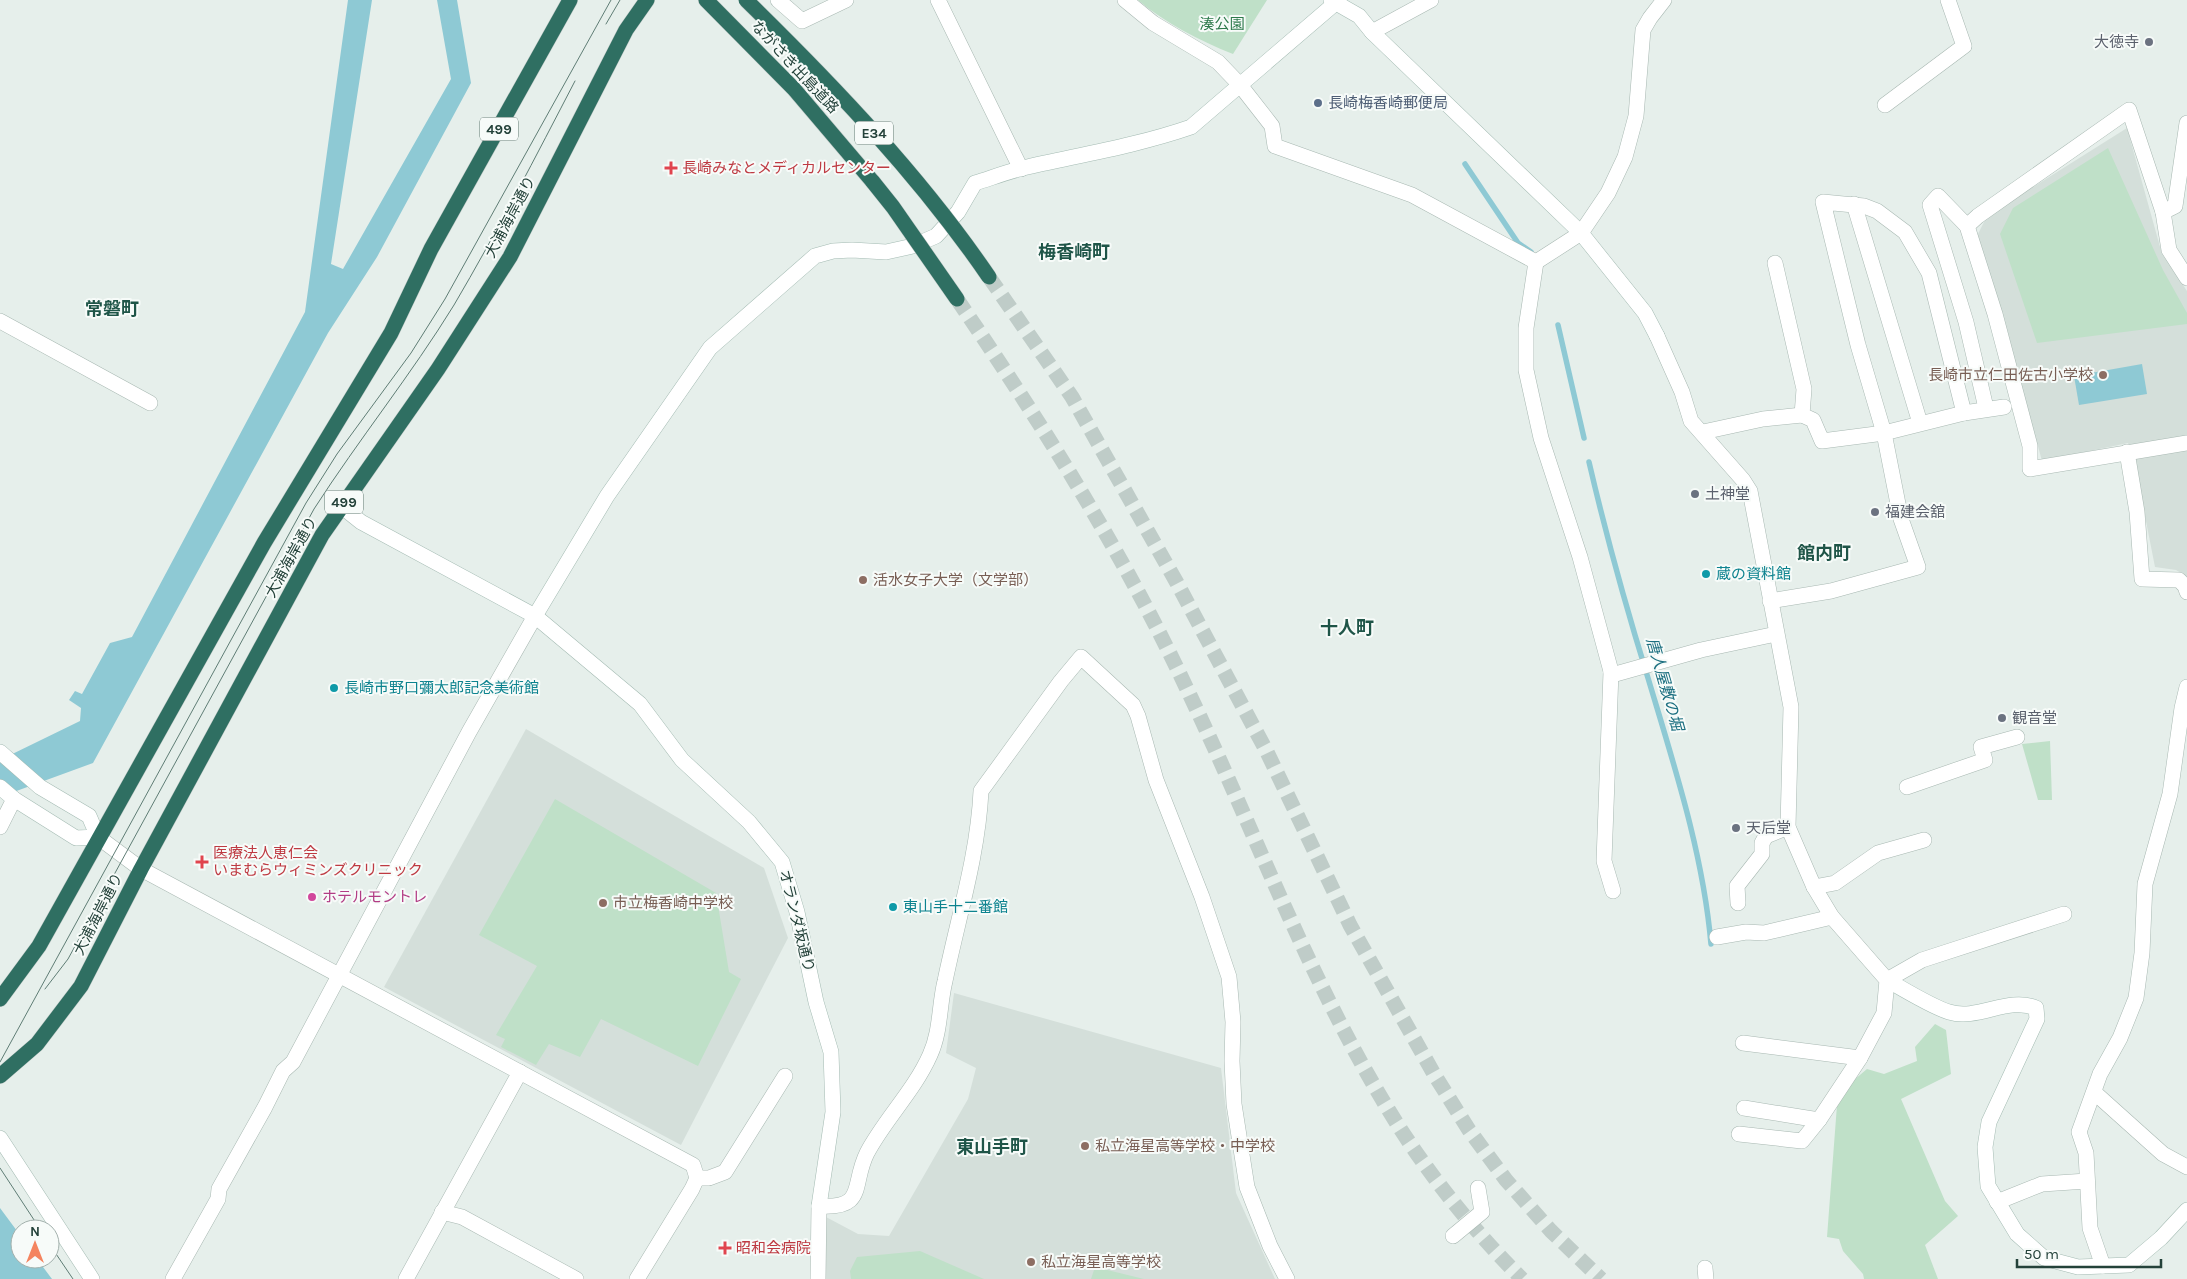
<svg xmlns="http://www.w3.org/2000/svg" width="2187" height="1279" viewBox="0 0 2187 1279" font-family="Karla,'Noto Sans JP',sans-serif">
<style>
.built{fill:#d4dfda}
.green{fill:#bfe0c8}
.water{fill:#8ec9d4}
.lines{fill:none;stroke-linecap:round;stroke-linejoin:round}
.stream{stroke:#8ec9d4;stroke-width:5.5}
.highway-tunnel{stroke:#bfccc8;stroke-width:15;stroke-dasharray:15 8;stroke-linecap:butt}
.street-casing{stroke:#a8b8b2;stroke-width:16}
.secondary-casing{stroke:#a4bbb3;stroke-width:16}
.highway-casing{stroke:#c2cac8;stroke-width:16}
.street{stroke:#fff;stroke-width:15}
.secondary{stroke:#fff;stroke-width:15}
.highway{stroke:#2f6f62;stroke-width:15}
.tram{stroke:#5f7d75;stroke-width:1}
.highway-bridge-casing{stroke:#c2cac8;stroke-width:16;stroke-linecap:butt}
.highway-bridge{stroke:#2f6f62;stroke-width:15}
.worship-dot{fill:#6b7280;stroke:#f7fbf9;stroke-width:2}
.service-dot{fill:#5c6f8a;stroke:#f7fbf9;stroke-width:2}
.health-dot{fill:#e0444e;stroke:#f7fbf9;stroke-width:2}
.education-dot{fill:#8d6e63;stroke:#f7fbf9;stroke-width:2}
.culture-dot{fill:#0f9aa8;stroke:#f7fbf9;stroke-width:2}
.hotel-dot{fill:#d1479c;stroke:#f7fbf9;stroke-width:2}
.labels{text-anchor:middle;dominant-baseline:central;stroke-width:4;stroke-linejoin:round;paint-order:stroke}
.shield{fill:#f7fbf9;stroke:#637a73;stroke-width:1}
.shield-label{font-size:14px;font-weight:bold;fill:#24423a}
.park-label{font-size:15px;fill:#2d7a4b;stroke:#f7fbf9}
.worship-label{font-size:15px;fill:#5b616d;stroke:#f7fbf9;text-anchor:start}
.street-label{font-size:15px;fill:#24423a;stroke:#f7fbf9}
.service-label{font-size:15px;fill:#4e5e75;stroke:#f7fbf9;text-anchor:start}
.health-label{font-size:15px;fill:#be3a42;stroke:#f7fbf9;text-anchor:start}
.education-label{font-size:15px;fill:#785e54;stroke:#f7fbf9;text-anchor:start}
.culture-label{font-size:15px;fill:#0d838f;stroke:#f7fbf9;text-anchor:start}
.hotel-label{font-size:15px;fill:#b23c85;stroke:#f7fbf9;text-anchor:start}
.water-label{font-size:16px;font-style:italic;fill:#1c6f80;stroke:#f7fbf9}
.quarter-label{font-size:18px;font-weight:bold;fill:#1f5548;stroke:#f7fbf9}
</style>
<rect width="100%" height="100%" fill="#e6efeb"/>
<g class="built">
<path d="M2127,128L2162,254L2187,291V577L2176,570L2155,567L2134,460L2128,443L2042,461L2000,307L1977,236L1987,216Z"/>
<path d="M526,729L764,868L788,938L681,1145L384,987Z"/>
<path d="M954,993L1221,1068L1236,1193L1275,1279H825L826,1217L858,1234L889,1236L968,1099L976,1068L946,1053Z"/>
</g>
<g class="green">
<path d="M1138,0H1267L1233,54C1200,41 1165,23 1138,0Z"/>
<path d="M2108,148L2163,270L2187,313V324L2037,343L2000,234L2013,208Z"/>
<path d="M2050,741L2052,800H2038L2022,744Z"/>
<path d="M555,799L716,893L729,972L741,979L698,1066L601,1019L580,1057L549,1044L536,1065L501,1047L505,1039L496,1035L537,966L479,935Z"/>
<path d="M1935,1024L1946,1030L1951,1074L1901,1099L1945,1201L1958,1216L1925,1245L1938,1279H1864L1863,1274L1843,1251L1839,1239L1827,1237L1837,1105L1854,1080L1867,1069L1884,1074L1917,1061L1915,1047Z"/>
<path d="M920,1251L984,1279H851L850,1271L857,1257Z"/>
<path d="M1095,1267L1144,1279H1091Z"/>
</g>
<g class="water">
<path d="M348,0H372L331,264L343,269L451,79L437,0H457L471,83L377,257L328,333L93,763L0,797V760L80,721L81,708L69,700L75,691L82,694L110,643L132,637L305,312Z"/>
<path d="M2142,364L2147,394L2079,405L2074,376Z"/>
<path d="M0,1208L20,1235V1259H37L52,1279H0Z"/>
</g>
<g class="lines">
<g class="stream">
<path d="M1465,164L1518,243L1531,252"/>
<path d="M1558,325L1584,438"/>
<path d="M1589,462C1606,535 1626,607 1648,678C1674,765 1703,853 1711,944"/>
</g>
<g class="highway-tunnel">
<path d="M989,277L1072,397L1177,583L1267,752L1350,925L1434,1074L1469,1130L1506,1180L1551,1231L1601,1279"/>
<path d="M957,299C1042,424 1122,551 1186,687C1252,824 1304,968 1382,1099C1420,1164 1469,1226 1522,1279"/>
</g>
<defs>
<g id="street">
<path d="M778,0L802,21L846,0"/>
<path d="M938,0L1021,169"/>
<path d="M1125,0L1153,23L1218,62L1240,85L1272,126L1275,146L1412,195L1536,262"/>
<path d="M1372,32L1431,0"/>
<path d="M1885,105L1964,46L1948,0"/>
<path d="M1854,204L1920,423"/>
<path d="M2163,212L2175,206L2187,123"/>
<path d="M1967,226L1978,216L2129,110L2163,212L2169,250L2187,278"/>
<path d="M1536,262L1526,328V370L1541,438L1580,557L1612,675L1701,650L1776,634"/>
<path d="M1536,262L1581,233L1608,193L1625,157L1636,116L1643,30L1650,18L1664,0"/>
<path d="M1775,263L1804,389L1802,415L1813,420L1822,441L1884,433L1964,413L2004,407"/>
<path d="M0,321L150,403"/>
<path d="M1657,336L1682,392L1691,421L1743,480L1750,491L1791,707L1788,827L1814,887L1832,917L1887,980L1884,1013L1860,1058L1819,1120L1802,1141L1739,1134"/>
<path d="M1986,408L1966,322L1930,205L1938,196L1967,226L1995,314L2030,446V469L2187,443"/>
<path d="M1703,432L1763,419L1802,415"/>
<path d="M2127,452L2137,512L2142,579L2179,580L2185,586L2187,592"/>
<path d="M1770,601L1831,591L1918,567L1901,519L1884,433L1858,345L1823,202L1864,206L1877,211L1905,232L1929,273L1964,413"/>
<path d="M1611,672L1604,861L1613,891"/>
<path d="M1907,787L1985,760L1981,747L2017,737"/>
<path d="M0,827L14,799"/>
<path d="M98,837L141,869L693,1165L697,1178L692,1189L637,1279"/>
<path d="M1814,887L1835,883L1878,853L1924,840"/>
<path d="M1738,903L1737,886L1762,854V843L1766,836L1788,827"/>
<path d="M1717,937L1746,932L1764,933L1832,917"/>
<path d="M1887,980L1922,960L2064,914"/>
<path d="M1743,1043L1860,1058"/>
<path d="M2095,1093L2163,1154L2187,1167"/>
<path d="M1744,1108L1819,1120"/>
<path d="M697,1178H709L725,1172L785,1076"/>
<path d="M1997,1202L2042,1184L2087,1181"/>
<path d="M442,1212L462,1217L576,1279"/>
<path d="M1453,1236L1482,1212L1478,1188"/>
<path d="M2103,1266L2090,1228L2086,1153L2079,1132L2100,1074L2120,1038L2136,998L2142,953L2145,884L2170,794L2182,708L2187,687"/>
<path d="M1705,1268L1706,1279"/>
<path d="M173,1279L218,1199L219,1189L265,1107L283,1071L293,1062L469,732L535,616"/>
<path d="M406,1279L520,1072"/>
<path d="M818,1279L819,1206C867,1209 851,1185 867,1153C885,1119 914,1091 930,1055C941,1031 939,1005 945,981C958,918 978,855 981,791L1061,681L1081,657L1133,705L1138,716L1156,780L1202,897L1229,977L1233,1022L1232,1061L1234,1104L1247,1187L1270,1246L1287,1279"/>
</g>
<g id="secondary">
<path d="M1331,0L1359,16L1372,32L1581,233L1645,313L1657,336"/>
<path d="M341,506L361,522L535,616L640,704L682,760L749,822L782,862L797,912L816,1002L831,1052L833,1112L819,1206"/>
<path d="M535,616L607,496L710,348L815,256L833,251L852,250L886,252L913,246L936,236L958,212L975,183C991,178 1007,172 1023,168C1079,155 1136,146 1191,127L1339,0"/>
<path d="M0,752L40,787L89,816L98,837L76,838L14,799L0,787"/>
<path d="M1887,980C1903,989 1932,1007 1949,1012C1978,1021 2008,996 2036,1008L2037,1019L1989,1122L1985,1147L1988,1186L2017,1234L2044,1258L2078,1267L2129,1265L2161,1238L2187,1210"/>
<path d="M0,1138L92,1279"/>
</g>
<g id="highway">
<path d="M706,0L794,89L873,182"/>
<path d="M0,999L39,946L264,543L391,333L431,249L570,0"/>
<path d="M0,1076L37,1044L81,986L141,869L322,535L438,369L510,257L626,30L647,0"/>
</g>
</defs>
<use href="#street" class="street-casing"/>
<use href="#secondary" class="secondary-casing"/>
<use href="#highway" class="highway-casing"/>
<use href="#street" class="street"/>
<use href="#secondary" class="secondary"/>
<use href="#highway" class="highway"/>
<g class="tram">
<path d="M606,24L620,0"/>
<path d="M45,989L68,959L314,509C359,439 411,375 454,305C497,232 536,156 575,81"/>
<path d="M0,1062L306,503L337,454L411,353L445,299L611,0"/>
<path d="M0,1168L40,1229"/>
<path d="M50,1245L73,1279"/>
</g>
<defs>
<g id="highway-bridge">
<path d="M746,0C834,86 920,176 989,277"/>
<path d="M873,182L893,207L957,299"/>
</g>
</defs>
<use href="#highway-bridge" class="highway-bridge-casing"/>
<use href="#highway-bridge" class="highway-bridge"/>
</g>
<g class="worship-dot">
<circle cx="2149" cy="42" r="5"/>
<circle cx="1695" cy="494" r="5"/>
<circle cx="1875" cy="512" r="5"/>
<circle cx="2002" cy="718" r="5"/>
<circle cx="1736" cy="828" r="5"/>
</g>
<circle class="service-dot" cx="1318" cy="103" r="5"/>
<g class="health-dot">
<path d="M668.5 160.5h5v5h5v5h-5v5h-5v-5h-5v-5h5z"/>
<path d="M199.5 854.5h5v5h5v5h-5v5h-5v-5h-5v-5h5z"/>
<path d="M722.5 1240.5h5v5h5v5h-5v5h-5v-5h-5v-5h5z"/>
</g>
<g class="education-dot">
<circle cx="2103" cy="375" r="5"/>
<circle cx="863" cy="580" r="5"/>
<circle cx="603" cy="903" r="5"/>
<circle cx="1085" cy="1146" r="5"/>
<circle cx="1031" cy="1262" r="5"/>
</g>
<g class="culture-dot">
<circle cx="1706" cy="574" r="5"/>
<circle cx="334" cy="688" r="5"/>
<circle cx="893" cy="907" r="5"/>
</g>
<circle class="hotel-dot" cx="312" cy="897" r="5"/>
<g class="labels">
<g class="shield">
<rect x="480" y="117.5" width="38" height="23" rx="4"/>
<rect x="855" y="121.5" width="38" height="23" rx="4"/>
<rect x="325" y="490.5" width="38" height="23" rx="4"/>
</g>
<g class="shield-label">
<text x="499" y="129">499</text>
<text x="874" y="133">E34</text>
<text x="344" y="502">499</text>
</g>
<g class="park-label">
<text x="1222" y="24">湊公園</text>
</g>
<g class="worship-label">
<text x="2139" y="42" text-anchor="end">大徳寺</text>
<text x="1705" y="494">土神堂</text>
<text x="1885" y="512">福建会舘</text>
<text x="2012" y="718">観音堂</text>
<text x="1746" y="828">天后堂</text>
</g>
<g class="street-label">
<text transform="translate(795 67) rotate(47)">ながさき出島道路</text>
<text transform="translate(510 217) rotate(-62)">大浦海岸通り</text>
<text transform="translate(291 557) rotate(-61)">大浦海岸通り</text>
<text transform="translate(98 914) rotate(-63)">大浦海岸通り</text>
<text transform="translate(797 921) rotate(76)">オランダ坂通り</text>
</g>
<g class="service-label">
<text x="1328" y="103">長崎梅香崎郵便局</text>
</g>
<g class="health-label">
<text x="682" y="168">長崎みなとメディカルセンター</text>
<text x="213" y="853">医療法人恵仁会<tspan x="213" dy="17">いまむらウィミンズクリニック</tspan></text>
<text x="736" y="1248">昭和会病院</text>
</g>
<g class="education-label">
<text x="2093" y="375" text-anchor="end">長崎市立仁田佐古小学校</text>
<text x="873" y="580">活水女子大学（文学部）</text>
<text x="613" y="903">市立梅香崎中学校</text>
<text x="1095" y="1146">私立海星高等学校・中学校</text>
<text x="1041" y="1262">私立海星高等学校</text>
</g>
<g class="culture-label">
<text x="1716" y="574">蔵の資料館</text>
<text x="344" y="688">長崎市野口彌太郎記念美術館</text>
<text x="903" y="907">東山手十二番館</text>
</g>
<g class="hotel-label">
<text x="322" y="897">ホテルモントレ</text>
</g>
<g class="water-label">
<text transform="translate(1665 684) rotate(74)">唐人屋敷の堀</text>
</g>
<g class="quarter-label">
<text x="1074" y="252">梅香崎町</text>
<text x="112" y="309">常磐町</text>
<text x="1824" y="553">館内町</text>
<text x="1347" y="628">十人町</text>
<text x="992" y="1147">東山手町</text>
</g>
</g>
<g transform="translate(35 1244)"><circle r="24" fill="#f7fbf9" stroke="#a3b1ad"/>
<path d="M0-4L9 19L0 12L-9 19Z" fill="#f4845f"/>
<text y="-8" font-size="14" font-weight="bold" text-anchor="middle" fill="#24423a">N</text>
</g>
<path d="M2017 1259v8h144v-8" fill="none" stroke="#24423a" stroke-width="2.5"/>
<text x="2024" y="1259" font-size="15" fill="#24423a" stroke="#f7fbf9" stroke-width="4" paint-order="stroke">50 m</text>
</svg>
